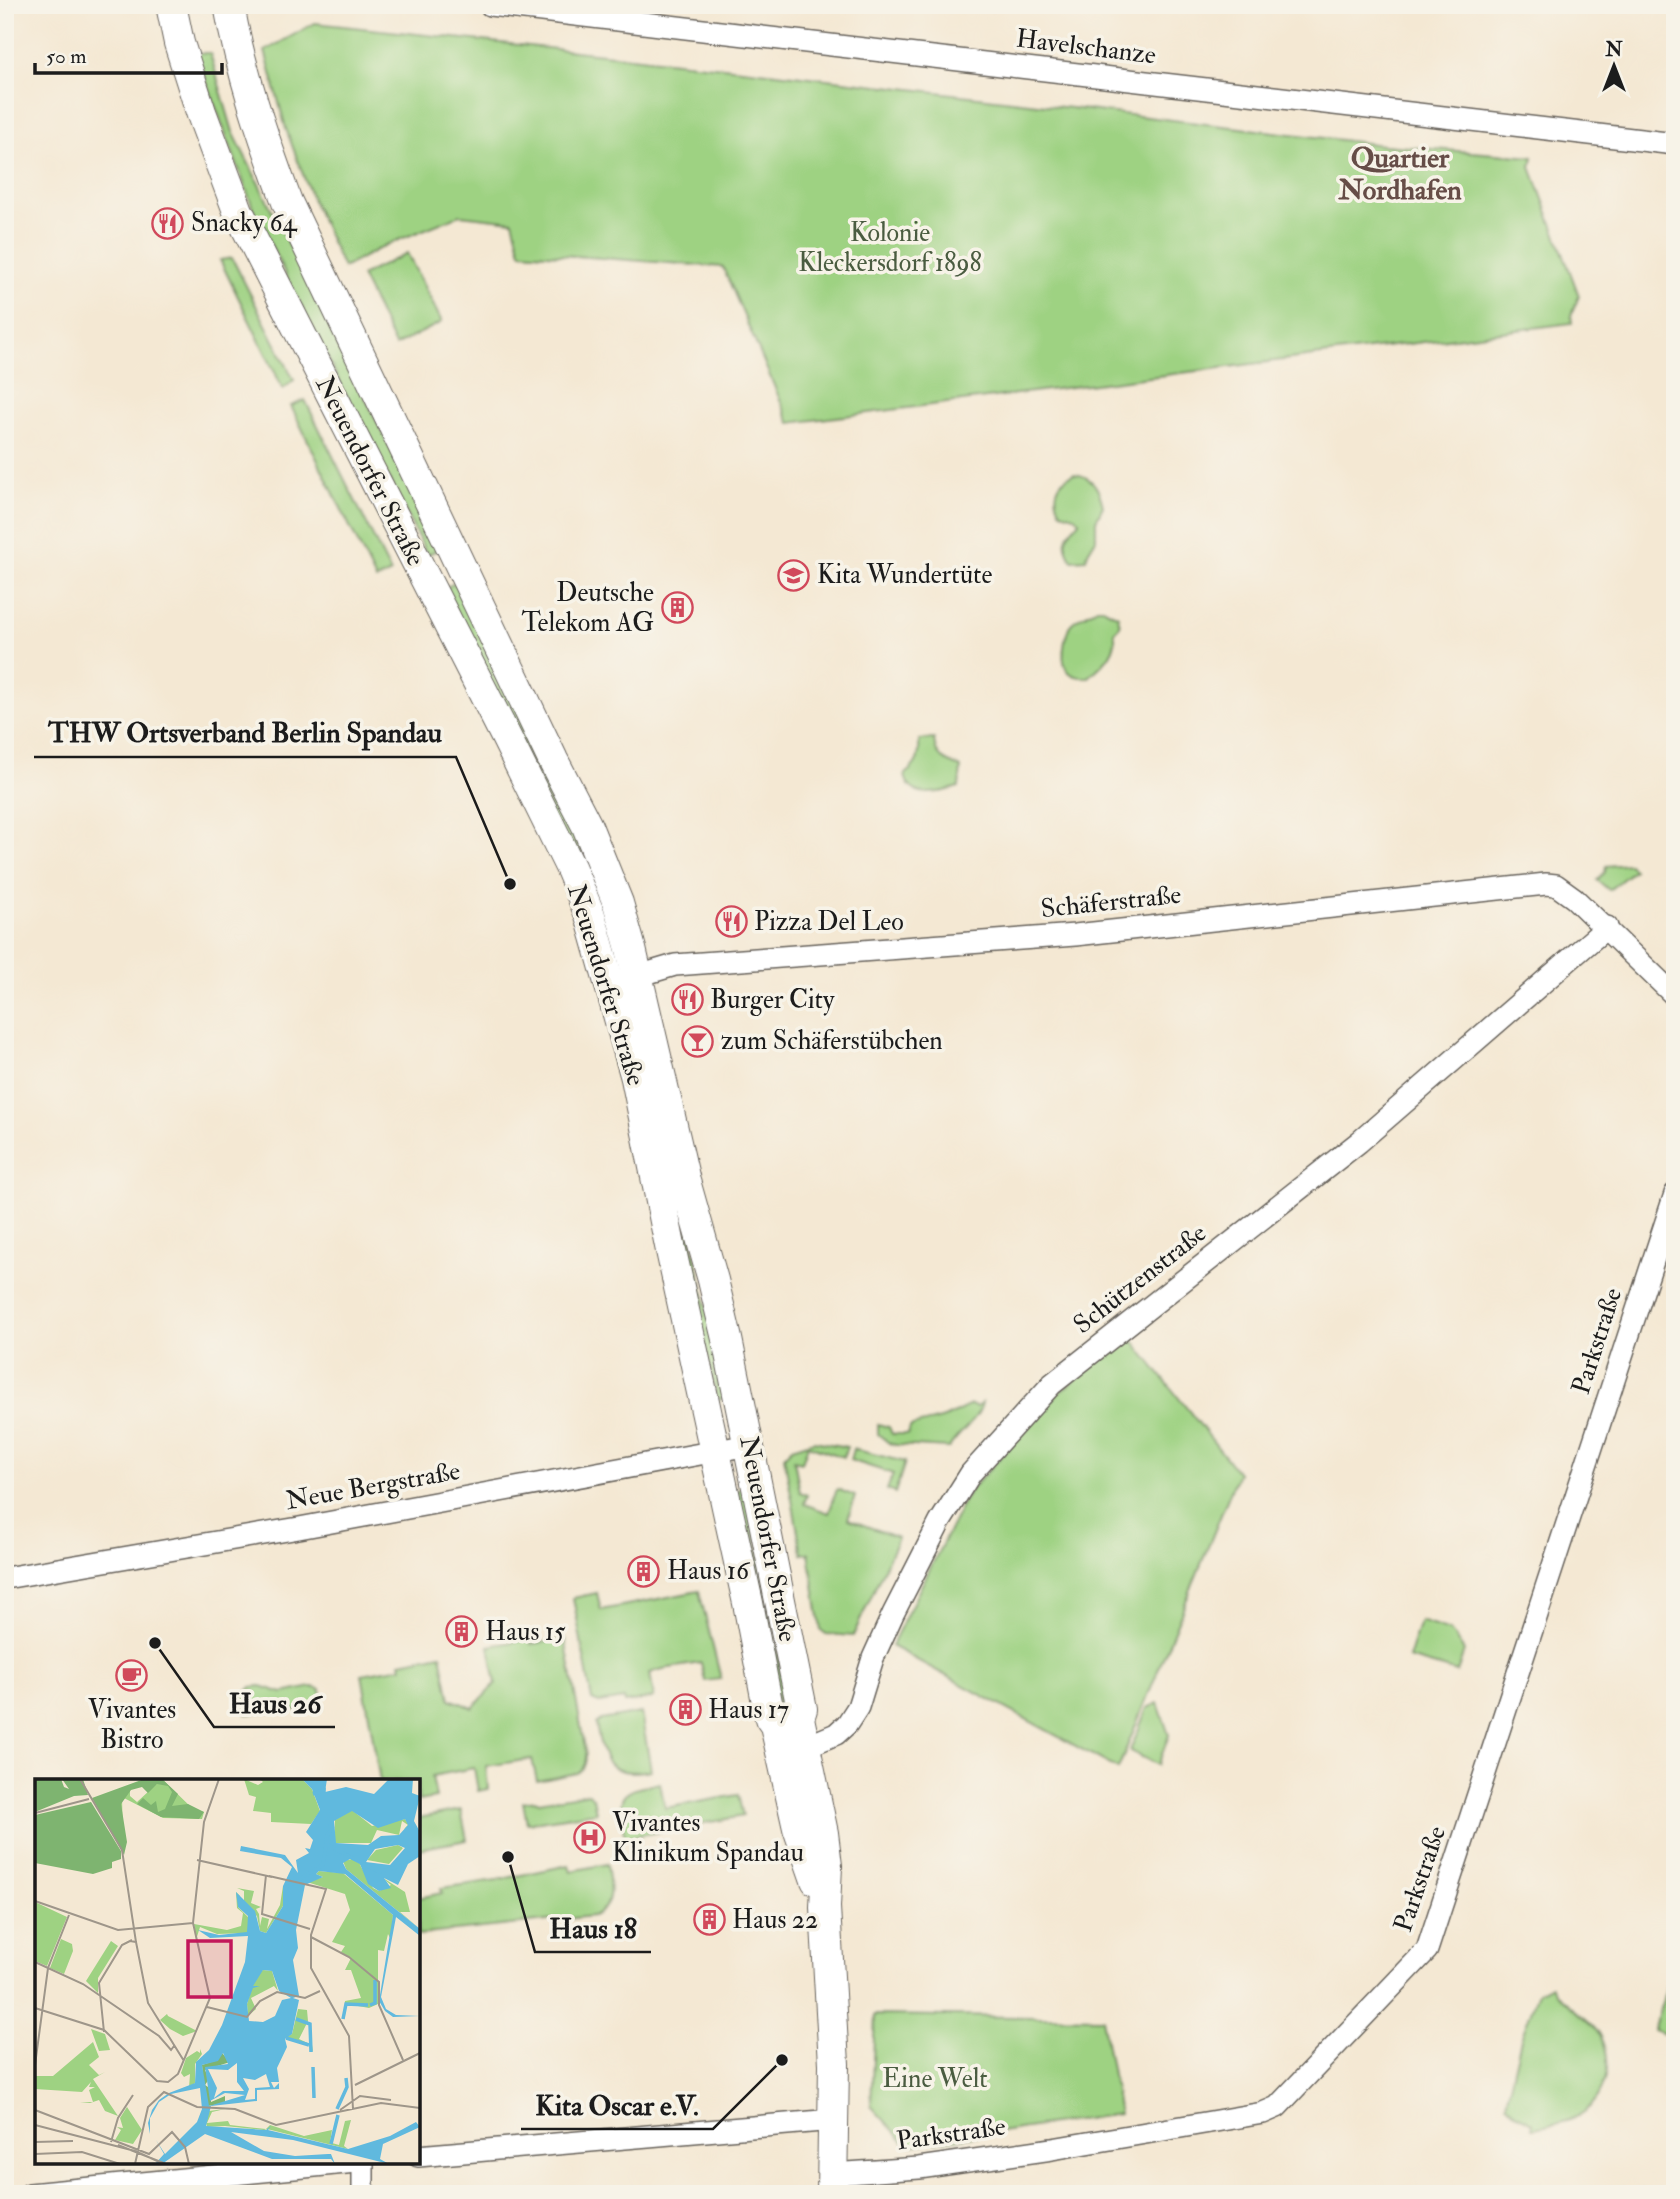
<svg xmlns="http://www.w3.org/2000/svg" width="1680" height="2199" viewBox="0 0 1680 2199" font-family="'IM FELL Double Pica',serif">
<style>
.green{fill:#9ed282;stroke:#5d774f;stroke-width:2}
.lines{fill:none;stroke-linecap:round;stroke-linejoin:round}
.minor-casing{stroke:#68635c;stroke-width:24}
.secondary-casing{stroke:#68635c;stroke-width:32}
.minor{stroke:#fff;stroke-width:21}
.secondary{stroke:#fff;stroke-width:30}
.labels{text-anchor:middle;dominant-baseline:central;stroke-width:7;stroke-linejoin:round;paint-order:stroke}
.street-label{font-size:26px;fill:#1c1c1c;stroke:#f7f3e8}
.poi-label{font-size:26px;fill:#1c1c1c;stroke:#f7f3e8;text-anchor:start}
.park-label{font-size:26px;fill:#4a5c40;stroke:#f7f3e8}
.neighbourhood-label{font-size:28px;font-weight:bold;fill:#664d47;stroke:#f7f3e8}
.inset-river{fill:none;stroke:#60b9de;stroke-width:3.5}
.inset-road{fill:none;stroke:#9e968a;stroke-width:2}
.view{fill:#c2185b;fill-opacity:0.15;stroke:#c2185b;stroke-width:3.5}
.inset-edge{fill:none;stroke:#1c1c1c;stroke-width:3.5}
.leader{fill:none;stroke:#1c1c1c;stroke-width:2.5}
.callout-dot{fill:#1c1c1c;stroke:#f7f3e8;stroke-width:2.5}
.callout-label{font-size:28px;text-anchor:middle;font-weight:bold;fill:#1c1c1c;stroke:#f7f3e8;stroke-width:7;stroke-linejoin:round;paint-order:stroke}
</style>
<rect width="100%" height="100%" fill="#f7f3e8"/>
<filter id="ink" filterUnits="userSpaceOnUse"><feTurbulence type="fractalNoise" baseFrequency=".0143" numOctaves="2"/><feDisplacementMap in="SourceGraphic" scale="14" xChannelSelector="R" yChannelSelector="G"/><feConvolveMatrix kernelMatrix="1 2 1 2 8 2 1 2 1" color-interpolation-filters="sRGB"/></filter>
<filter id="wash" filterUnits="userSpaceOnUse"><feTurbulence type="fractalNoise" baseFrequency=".00686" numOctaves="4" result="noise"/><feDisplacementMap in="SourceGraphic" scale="28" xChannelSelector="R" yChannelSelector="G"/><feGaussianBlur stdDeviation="1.57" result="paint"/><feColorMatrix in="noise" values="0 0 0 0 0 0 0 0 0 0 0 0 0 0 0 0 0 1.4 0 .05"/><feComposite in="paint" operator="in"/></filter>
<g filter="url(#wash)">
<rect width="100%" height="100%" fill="#f4e8d3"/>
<g class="green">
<path d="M315,23L751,70L1383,145L1533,157L1531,167L1579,296L1571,315L1572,323L790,423L723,267L521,252L513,221L460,215L386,245L343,268L314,204L286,129L265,51Z"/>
<path d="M196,53H210L233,132L439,546L437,550L427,555L256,216Z"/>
<path d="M407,253L442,322L395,346L361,276Z"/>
<path d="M232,258L294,380L283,389L220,260Z"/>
<path d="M305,400L391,573L376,580L291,406Z"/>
<path d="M1074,474C1093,476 1099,488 1103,506L1096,520V539L1088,552L1086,559L1072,560C1060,540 1066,536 1079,521L1075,516L1061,512C1052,495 1056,481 1074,474Z"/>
<path d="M452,584H457L502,673L619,932L605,935L445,589Z"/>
<path d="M1097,608H1103L1118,616L1120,626L1114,632C1120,651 1101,666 1089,677C1059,680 1061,654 1067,633C1069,627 1068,627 1072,623C1079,617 1089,613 1097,608Z"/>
<path d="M934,739C936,760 944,759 961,768L959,787C940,793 908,801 905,774C918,764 920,757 919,740Z"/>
<path d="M1629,864L1634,870L1609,890L1597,880L1605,872L1606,866Z"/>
<path d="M654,1073L727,1398L717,1400L643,1076Z"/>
<path d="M1129,1335L1238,1473L1118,1769L891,1646L968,1493L1055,1396Z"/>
<path d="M982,1403C978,1421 958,1432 949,1448L896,1445L889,1443L878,1434V1424L889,1427L892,1434H908L910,1427C921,1423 932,1422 944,1418C954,1414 961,1409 971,1405L976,1407Z"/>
<path d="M814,1441L847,1447L843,1457L808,1445L802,1462L794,1460L800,1492L807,1495L804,1504L829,1513L837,1489L855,1496L848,1519L898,1538L853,1636L826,1634L821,1630L809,1553L802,1554L784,1456L792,1448Z"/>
<path d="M853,1449L905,1462L895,1493L887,1490L893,1474L850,1460Z"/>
<path d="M746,1487L789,1712L780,1715L737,1490Z"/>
<path d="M699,1591L721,1679L705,1681L701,1663L663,1669L650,1673L654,1698L625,1703L624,1699L599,1703L592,1700L573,1598L597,1593L601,1610Z"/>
<path d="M1420,1621L1450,1631L1464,1651L1457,1672L1408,1658Z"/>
<path d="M530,1639L531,1644L565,1639L586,1754C586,1763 585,1768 577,1773L537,1781L532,1759L486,1766L488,1789L478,1791L474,1768L432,1776L436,1798L418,1801V1781H380L362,1674L402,1667L401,1662L441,1654L450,1699L473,1708L496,1683L489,1646Z"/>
<path d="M261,1686L283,1693L312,1687L321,1689L323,1708L246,1714L242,1697L251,1687Z"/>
<path d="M1158,1703L1169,1735L1158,1765L1130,1751L1147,1708Z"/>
<path d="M641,1713L651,1770C608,1778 603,1762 596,1724L601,1720Z"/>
<path d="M660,1783L665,1808L738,1795L743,1816L625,1838C617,1794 616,1792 660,1783Z"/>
<path d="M589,1793L593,1798L596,1812L527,1823L523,1802L535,1800L539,1802Z"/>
<path d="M461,1810L467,1840L418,1849V1818Z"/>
<path d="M607,1864C610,1884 615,1907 593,1916L418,1935V1898L442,1893L441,1888L497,1880L569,1865L571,1871Z"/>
<path d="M1675,1963V2038L1653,2030Z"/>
<path d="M1551,1985C1561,2004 1584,2013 1597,2030C1617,2058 1607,2103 1574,2118C1562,2124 1546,2126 1532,2128L1533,2122L1515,2113L1506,2103L1521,2039L1538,1992Z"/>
<path d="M875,2015L1102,2018L1119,2114L908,2146L871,2106Z"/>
</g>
</g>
<g filter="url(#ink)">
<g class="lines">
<defs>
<g id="minor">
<path d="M490,5L1675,144"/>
<path d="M627,986L638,976L675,965L1075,935L1546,884L1556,885L1574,898L1675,996"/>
<path d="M5,1578L299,1528L749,1445"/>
<path d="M805,1747L836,1734L847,1724L858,1707L873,1658L893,1614L940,1522L971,1473L1052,1384L1359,1142L1607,927"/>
<path d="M418,2156L833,2120"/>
<path d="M363,2162V2194"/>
<path d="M833,2174L919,2168L1052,2149L1263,2113L1277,2107L1427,1950L1675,1194"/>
<path d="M30,2194L356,2162"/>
</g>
<g id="secondary">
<path d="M171,5L179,43L201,112L238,211L507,739L571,869L590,915L636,1078L670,1246L748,1603L770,1718L775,1725L798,1828L816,1880"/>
<path d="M229,5C241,73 263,137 287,202L553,760L587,826L618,903L631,949L685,1181L713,1280L727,1339L802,1709L799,1718L823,1833L827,1866L825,1907L834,2064L832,2194"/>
</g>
</defs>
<use href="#minor" class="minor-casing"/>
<use href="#secondary" class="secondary-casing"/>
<use href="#minor" class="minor"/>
<use href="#secondary" class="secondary"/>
</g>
</g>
<defs>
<symbol id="restaurant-ring" viewBox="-11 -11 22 22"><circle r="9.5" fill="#f7f3e8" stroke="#d1495b" stroke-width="1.5"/><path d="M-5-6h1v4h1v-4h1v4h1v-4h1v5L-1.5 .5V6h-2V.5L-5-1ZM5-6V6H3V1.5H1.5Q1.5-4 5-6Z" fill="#d1495b"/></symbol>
<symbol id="school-ring" viewBox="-11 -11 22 22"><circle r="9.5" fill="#f7f3e8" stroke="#d1495b" stroke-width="1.5"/><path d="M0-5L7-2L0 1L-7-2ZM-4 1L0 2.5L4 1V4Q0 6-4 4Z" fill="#d1495b"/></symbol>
<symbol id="building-ring" viewBox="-11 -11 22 22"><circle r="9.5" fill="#f7f3e8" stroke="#d1495b" stroke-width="1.5"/><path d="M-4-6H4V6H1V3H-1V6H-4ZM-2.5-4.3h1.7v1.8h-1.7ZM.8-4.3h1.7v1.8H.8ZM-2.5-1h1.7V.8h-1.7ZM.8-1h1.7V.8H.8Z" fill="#d1495b"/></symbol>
<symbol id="bar-ring" viewBox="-11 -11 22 22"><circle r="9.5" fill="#f7f3e8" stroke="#d1495b" stroke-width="1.5"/><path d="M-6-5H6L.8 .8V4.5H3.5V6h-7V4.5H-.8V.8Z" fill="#d1495b"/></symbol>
<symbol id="cafe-ring" viewBox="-11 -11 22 22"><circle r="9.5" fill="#f7f3e8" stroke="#d1495b" stroke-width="1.5"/><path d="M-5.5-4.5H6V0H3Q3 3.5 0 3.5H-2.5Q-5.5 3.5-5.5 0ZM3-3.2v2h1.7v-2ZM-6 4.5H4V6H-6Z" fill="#d1495b"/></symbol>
<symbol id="hospital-ring" viewBox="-11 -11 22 22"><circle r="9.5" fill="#f7f3e8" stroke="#d1495b" stroke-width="1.5"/><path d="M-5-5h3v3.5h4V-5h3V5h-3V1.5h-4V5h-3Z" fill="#d1495b"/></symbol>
</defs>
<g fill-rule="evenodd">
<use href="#restaurant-ring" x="150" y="206" width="35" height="35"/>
<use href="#school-ring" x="776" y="558" width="35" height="35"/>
<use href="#building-ring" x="660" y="590" width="35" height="35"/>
<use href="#restaurant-ring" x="714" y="904" width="35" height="35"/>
<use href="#restaurant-ring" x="670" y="982" width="35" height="35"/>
<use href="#bar-ring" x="680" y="1024" width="35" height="35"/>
<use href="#building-ring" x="626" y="1554" width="35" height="35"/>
<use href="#building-ring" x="444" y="1614" width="35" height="35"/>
<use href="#cafe-ring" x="114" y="1658" width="35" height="35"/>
<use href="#building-ring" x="668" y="1692" width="35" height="35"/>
<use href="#hospital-ring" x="572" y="1820" width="35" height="35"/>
<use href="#building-ring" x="692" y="1902" width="35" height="35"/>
</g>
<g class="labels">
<g class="street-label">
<text transform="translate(1086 47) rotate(7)">Havelschanze</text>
<text transform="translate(370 471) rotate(63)">Neuendorfer Straße</text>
<text transform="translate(1111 902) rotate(-6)">Schäferstraße</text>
<text transform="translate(606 985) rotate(73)">Neuendorfer Straße</text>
<text transform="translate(1140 1279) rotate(-38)">Schützenstraße</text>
<text transform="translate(1597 1341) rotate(-72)">Parkstraße</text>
<text transform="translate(373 1486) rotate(-10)">Neue Bergstraße</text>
<text transform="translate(768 1539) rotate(79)">Neuendorfer Straße</text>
<text transform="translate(1420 1879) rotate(-71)">Parkstraße</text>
<text transform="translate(951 2134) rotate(-8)">Parkstraße</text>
</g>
<g class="poi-label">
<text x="191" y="223">Snacky 64</text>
<text x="817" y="575">Kita Wundertüte</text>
<text x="654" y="593" text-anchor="end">Deutsche<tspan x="654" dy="30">Telekom AG</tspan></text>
<text x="754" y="922">Pizza Del Leo</text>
<text x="710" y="1000">Burger City</text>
<text x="721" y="1041">zum Schäferstübchen</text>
<text x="667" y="1571">Haus 16</text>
<text x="485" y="1632">Haus 15</text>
<text x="132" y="1710" text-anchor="middle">Vivantes<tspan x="132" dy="30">Bistro</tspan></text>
<text x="708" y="1710">Haus 17</text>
<text x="612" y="1823">Vivantes<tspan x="612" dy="30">Klinikum Spandau</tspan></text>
<text x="732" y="1920">Haus 22</text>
</g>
<g class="park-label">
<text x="890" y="233">Kolonie<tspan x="890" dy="30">Kleckersdorf 1898</tspan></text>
<text x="935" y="2079">Eine Welt</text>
</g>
<g class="neighbourhood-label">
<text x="1400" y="158">Quartier<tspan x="1400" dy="32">Nordhafen</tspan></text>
</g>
</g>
<g transform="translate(35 1779)">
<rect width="385" height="385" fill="#f4e8d3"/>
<path d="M127,0L158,30L169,33L167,40L128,39L87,18L88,60L64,31L95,11V17L102,23ZM209,0L223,6L228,3L225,0H267L277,10L285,32L276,45L236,43V34L218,32L221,18L214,16ZM317,31L337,47L370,40L375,47L369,50L373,46L367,42L364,56L342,51L336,64H299L300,41ZM363,66L368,69L354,85L332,81L341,71ZM317,80L344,96L325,86L338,109L344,112L356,106L345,97L370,113L375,133H365L385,150L311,90L308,82ZM284,92L308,94L358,136L356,161L353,155L349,172L343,171V225L334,229L312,225L309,241L310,222L326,219L316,191H310L316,179L306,173L310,167L297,163L315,131L310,115L272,103L288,98L281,95ZM248,107V127L231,154L225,152L222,137L209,126V112L202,109L219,112L216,124L226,128L221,130L224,135L225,147L227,138L234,140L232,150L245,126ZM201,113L205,117L203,128L213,138V154L182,155L165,148L161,161L159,145L192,151L206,147L208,134L202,129ZM0,123L32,138L12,187L0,182ZM26,160L37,165L38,172L29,195L15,189ZM76,162L83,167L63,199V214L51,202ZM228,191L237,192L243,212L239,207L216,219L221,230L213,237L212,225L221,195ZM263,230L272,231L273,242L264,260L277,266L278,273L274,266L251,258L257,255ZM132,235L133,237L162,252L148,257L135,250L125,241ZM56,250L70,255L75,271L64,272ZM58,263L64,278L54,286L64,296L70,293L58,300L83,337L70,332L64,321L55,324L45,323H58L54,311L60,308H54L56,303L47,313L0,310V297H18ZM165,270L167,275L160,285V304L154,309L155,295L149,298L146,294L151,279L162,272L165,274ZM92,328L107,351L98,365L80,361L86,351L82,348L88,349L85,339ZM190,330L177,333L172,344L193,342L195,346L231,350L235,346L269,357L297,351L295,364L303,335L297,364L304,366L310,342L316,341L309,367L313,370L232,350L229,351L190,347L172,348L170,339L174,332Z" fill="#9ed282"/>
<path d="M0,0H26L29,8L34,10L27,0H48L53,16L39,17L0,33ZM109,0H127L143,15L137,27L153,25L169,33L164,40L126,38L102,25L108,19L116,26L121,22L123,33L130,30L137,13L133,7L122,5L113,14L107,8L96,11L86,25L92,63L89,76L57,19ZM56,23L86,72V80L77,83V89L58,95L0,84V36ZM187,274L195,283L170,291L174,300L170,306L176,310V323L190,317V324L173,327L169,307L167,286L182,281Z" fill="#7eb470"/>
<path d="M267,0H292L290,13L311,8L339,15L354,0H378L377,14L385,17L379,42L385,53V77L373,85L363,106L349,99L356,109L344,112L333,105L325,85L315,80L308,84L311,90L385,150V157L361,138L346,218L351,230L361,236L385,237L358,238L350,232L344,222L358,136L310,95L284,92L281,95L288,98L270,106L261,151L263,169L258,181L264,217L258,219L264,221L257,255L250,260L252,268L242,289L244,303H236L239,309L244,304V310L222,311V322L176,327L171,347L231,351L236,347L233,351L313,370L355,357L381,343L385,348L348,365L345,380L354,385L258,361L196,353L229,372L260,377L293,375H296L300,385L296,380H237L170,355L127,385H120L129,375L121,361L130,375L162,343L167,330L165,309L136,315L124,323L115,339V355L113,344L117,331L124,321L134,314L160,304L161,283L174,271L187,246L210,183L213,157L175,159L163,151L184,156L212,153L213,137L203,128L201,113L220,132L225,152L231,154L248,127V107L257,88L246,79L205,72L206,67L250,76L263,94L261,81L274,74L270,69L275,70L278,61L271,53L285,31L277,10ZM317,32L343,49L370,40L373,46L364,56L346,57L333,66L301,64L299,42ZM363,66L370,69L355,86L331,83L340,70ZM228,191L237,192L244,212L256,219L247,221L240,237L228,243L214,242L212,225L218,209L225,207H218ZM188,274L193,285L170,288L175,322L190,314L210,316L174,327L167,286L183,282ZM202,284V303L209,312H188L179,319L182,309L173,290L193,291ZM231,295L235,308L220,309V320L210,321L214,310L208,299L220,301Z" fill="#60b9de" fill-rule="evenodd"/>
<path class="inset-river" d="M278,15L289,11V38L297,47M298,47L291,59L293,66L344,93L369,86M250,109L288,86L293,53M335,226L340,224V201M261,240L275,245L276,273M308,240L311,225L333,226M251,259L274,266M278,288L279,319M302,330L312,308L311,299M296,365L303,336"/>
<path class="inset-road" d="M45,0L87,71L101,163L95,162M0,34L54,20M162,81L237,98M231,96L227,135L275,150M234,97L291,110L276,156V189L314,257L318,330M0,122L83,151L158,144M276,158L314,178L344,203V226L368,281M101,163L113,224L149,282M0,183L48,205L124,257L136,271L139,267M172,228L212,238L225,222L242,213L270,219L285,212M0,229L69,251L122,302L133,303L143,295L175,219L158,144L169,43L184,0M69,253L64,204L87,166L97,161M0,286L13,189L34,136M320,306L385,274M0,331L114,375L137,353L150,368L154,385M305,331L325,317L356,321M0,346L100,372L129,385M0,363L38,362M76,363L83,339L98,316M83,366L131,385M0,375L47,373L85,385M100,385L113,328L129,313L162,328L200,330L241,346L346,324L385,329"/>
<path class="view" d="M153,162H196V218H153Z"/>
<rect width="385" height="385" class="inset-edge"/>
</g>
<path class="leader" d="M510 884L456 757H34M155 1643L214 1727H335M508 1857L535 1952H651M782 2060L713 2129H521"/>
<g class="callout-dot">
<circle cx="510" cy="884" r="7"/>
<circle cx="155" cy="1643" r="7"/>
<circle cx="508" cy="1857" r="7"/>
<circle cx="782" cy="2060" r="7"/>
</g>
<g class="callout-label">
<text x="245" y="742">THW Ortsverband Berlin Spandau</text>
<text x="275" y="1713">Haus 26</text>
<text x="593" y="1938">Haus 18</text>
<text x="617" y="2115">Kita Oscar e.V.</text>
</g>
<rect width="1680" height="2199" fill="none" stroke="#f7f3e8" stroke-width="28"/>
<g transform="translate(1614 66)" stroke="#f7f3e8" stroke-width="5" paint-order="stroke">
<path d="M0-5L12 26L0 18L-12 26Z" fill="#1c1c1c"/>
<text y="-10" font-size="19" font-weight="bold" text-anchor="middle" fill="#1c1c1c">N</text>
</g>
<path d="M35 63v10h187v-10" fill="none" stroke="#1c1c1c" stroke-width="3.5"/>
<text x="46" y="63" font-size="21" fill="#1c1c1c" stroke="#f7f3e8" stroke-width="5" paint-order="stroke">50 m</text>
</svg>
